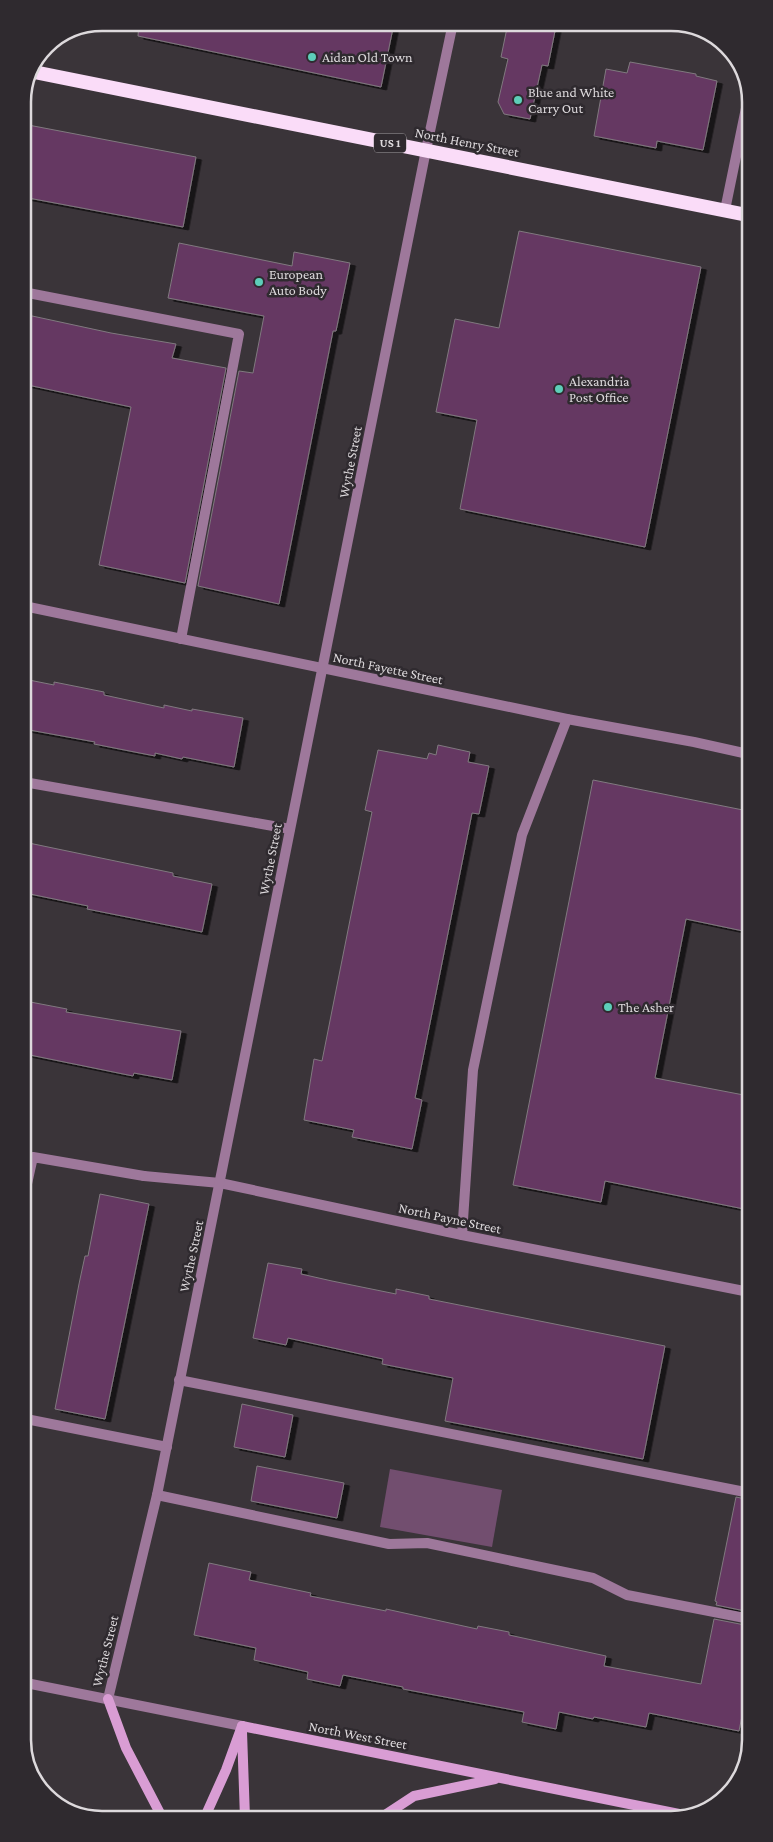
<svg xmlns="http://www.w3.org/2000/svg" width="773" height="1842" viewBox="0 0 773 1842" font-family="'Crimson Pro',serif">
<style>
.green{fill:#724e6f}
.building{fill:#653762;stroke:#80797f;filter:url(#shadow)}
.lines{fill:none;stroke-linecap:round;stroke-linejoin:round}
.service{stroke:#9e789b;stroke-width:10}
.minor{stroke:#9e789b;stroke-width:10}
.tertiary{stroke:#9e789b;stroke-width:10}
.secondary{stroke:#d99dd4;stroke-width:10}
.trunk{stroke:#fadcf8;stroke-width:14}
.poi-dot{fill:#5dceb9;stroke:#2f2a2f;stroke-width:2}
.labels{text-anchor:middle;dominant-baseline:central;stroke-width:5;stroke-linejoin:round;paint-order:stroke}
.shield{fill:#2f2a2f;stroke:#a9a4a8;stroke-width:1}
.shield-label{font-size:12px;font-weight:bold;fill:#ddd9dc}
.poi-label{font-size:14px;fill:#ddd9dc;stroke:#2f2a2f;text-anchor:start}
.street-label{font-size:14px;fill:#ddd9dc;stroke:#2f2a2f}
.rim{fill:none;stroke:#ddd9dc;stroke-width:2.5}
</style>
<defs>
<filter id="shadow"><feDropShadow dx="5.5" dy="3" stdDeviation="0" flood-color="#0009"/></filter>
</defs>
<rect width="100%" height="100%" fill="#3a3439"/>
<path class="green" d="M390,1469L502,1490L492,1547L380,1527Z"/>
<g class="building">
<path d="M139,23H394L381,87L138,36Z"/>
<path d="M508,23H539L556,26L548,66L542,65L530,119L504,114L498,102L508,59L501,57Z"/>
<path d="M630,62L696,74V76L717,81L703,150L657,141L656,148L594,136L606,69L627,73Z"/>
<path d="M23,124L196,157L183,227L23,197Z"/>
<path d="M519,231L701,267L645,547L460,509L477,420L436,412L455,319L499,328Z"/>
<path d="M179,243L292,266L294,252L350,263L336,331H333L279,604L198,586L239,371L253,373L264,316L168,298Z"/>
<path d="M23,314L111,333L176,344L172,358L226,368L185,583L99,565L131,407L23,384Z"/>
<path d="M24,679L54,685V682L104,692V695L164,708V705L192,711V709L243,718L234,767L183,757L182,759L155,753V756L94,744L95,742L24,729Z"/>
<path d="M438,745L470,752L468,762L489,766L479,814L472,813L415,1098L422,1100L412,1149L352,1137L354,1130L304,1120L314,1059L322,1061L350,920L372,812L365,810L378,750L427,759L429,753L436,755Z"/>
<path d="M593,780L748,811V932L686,919L655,1078L749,1096V1210L605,1181L601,1202L513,1185Z"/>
<path d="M24,842L173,873V876L212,884L202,932L87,909L88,906L25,893Z"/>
<path d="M25,1001L67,1009L66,1012L181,1031L172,1080L134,1073L133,1076L25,1054Z"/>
<path d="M100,1194L149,1204L105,1419L55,1409L79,1284L85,1256H88Z"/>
<path d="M268,1263L302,1269L301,1274L332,1281L396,1294V1289L429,1296V1299L665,1346L643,1459L445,1421L453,1378L382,1364L383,1359L288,1338L286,1345L253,1338Z"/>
<path d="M242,1404L293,1415L285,1457L234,1447Z"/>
<path d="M257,1466L344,1483L337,1518L251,1501Z"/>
<path d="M736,1497L750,1500V1612L716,1605L717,1602L715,1601Z"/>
<path d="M209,1563L251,1572L249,1580L311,1593L310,1596L386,1611V1609L477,1629L478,1626L509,1632V1635L606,1656L604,1666L701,1684L714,1619L750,1626V1675L739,1731L649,1713L646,1727L594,1717L593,1719L559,1712L556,1729L522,1722L524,1712L403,1689V1687L343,1675L340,1686L307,1679L308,1672L254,1660L256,1648L194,1635Z"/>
</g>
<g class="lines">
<g class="service">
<path d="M725,210L746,108"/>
<path d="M23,292L239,334L181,639"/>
<path d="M24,782L290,829"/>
<path d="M25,1193L33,1157L144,1176"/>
<path d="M462,1235L473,1070L496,959L522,835L567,719"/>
<path d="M179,1380L750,1493"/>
<path d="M26,1419L167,1447"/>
<path d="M157,1495L389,1544L427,1543L593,1578L627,1595L750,1619"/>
<path d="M48,1795L66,1807"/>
</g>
<g class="minor">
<path d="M24,606L567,719L694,742L748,754"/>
<path d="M144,1176L220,1183L462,1235L749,1292"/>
</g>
<g class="tertiary">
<path d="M26,1683L242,1726"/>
<path d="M108,1699L157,1495L426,150L453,23"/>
</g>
<g class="secondary">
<path d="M108,1699L126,1748L163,1819"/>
<path d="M242,1726L684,1815"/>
<path d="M242,1732L245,1818"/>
<path d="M382,1817L414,1796L495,1779"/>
<path d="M204,1819L226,1770L242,1726"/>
</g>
<path class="trunk" d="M34,72L747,215"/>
</g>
<g class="poi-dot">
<circle cx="312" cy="57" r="5"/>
<circle cx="518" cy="100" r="5"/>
<circle cx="259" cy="282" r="5"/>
<circle cx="559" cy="389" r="5"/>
<circle cx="608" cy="1007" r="5"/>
</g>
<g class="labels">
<rect class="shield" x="374" y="133.5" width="32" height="19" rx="4"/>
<g class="shield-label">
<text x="390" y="143">US 1</text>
</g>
<g class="poi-label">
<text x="322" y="57">Aidan Old Town</text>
<text x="528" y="92">Blue and White<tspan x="528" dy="16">Carry Out</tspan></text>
<text x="269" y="274">European<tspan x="269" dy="16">Auto Body</tspan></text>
<text x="569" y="381">Alexandria<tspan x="569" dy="16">Post Office</tspan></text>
<text x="618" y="1007">The Asher</text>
</g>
<g class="street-label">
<text transform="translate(467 142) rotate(11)">North Henry Street</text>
<text transform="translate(350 462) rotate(-79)">Wythe Street</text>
<text transform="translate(388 668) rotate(12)">North Fayette Street</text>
<text transform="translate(270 859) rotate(-79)">Wythe Street</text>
<text transform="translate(450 1218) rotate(12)">North Payne Street</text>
<text transform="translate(191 1256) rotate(-78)">Wythe Street</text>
<text transform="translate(105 1651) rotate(-76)">Wythe Street</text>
<text transform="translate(358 1735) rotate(11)">North West Street</text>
</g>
</g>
<path d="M0 0H773V1842H0ZM102 31H671A71 71 0 0 1 742 102V1740A71 71 0 0 1 671 1811H102A71 71 0 0 1 31 1740V102A71 71 0 0 1 102 31Z" fill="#2f2a2f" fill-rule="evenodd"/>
<path class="rim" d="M102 31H671A71 71 0 0 1 742 102V1740A71 71 0 0 1 671 1811H102A71 71 0 0 1 31 1740V102A71 71 0 0 1 102 31Z"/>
</svg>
